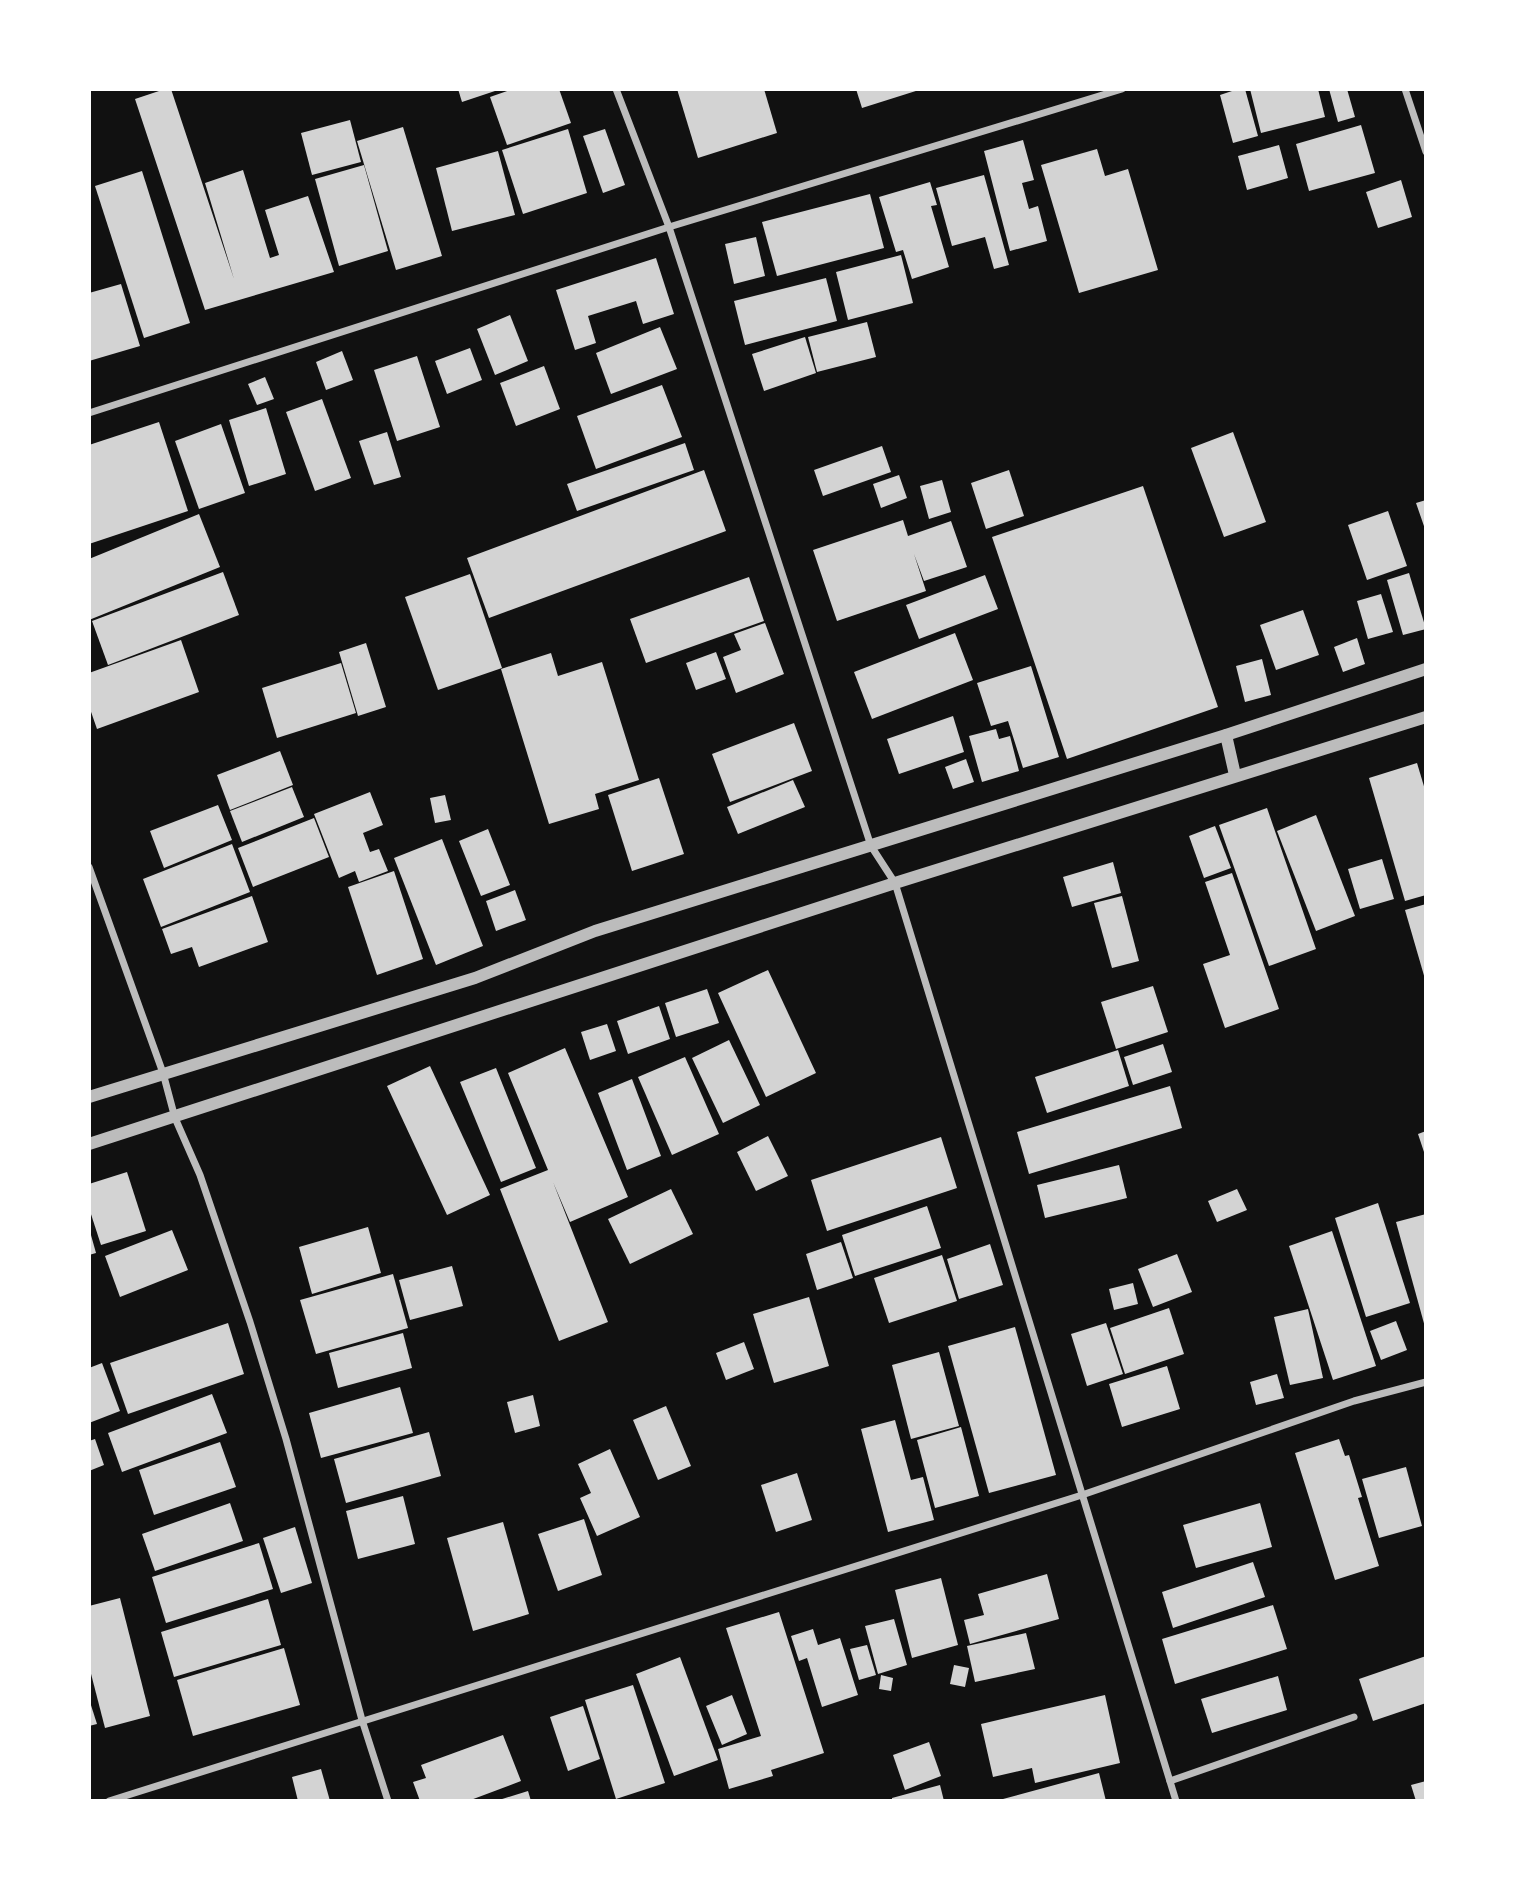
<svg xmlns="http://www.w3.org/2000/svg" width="1515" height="1890" viewBox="0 0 1515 1890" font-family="'Playfair Display',serif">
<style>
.building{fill:#d3d3d3}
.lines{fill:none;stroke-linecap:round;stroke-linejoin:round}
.minor{stroke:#bcbcbc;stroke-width:7}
.tertiary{stroke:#bcbcbc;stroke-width:12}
</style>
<rect width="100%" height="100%" fill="#111"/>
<g class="building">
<path d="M165,89H171L234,279L205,183L243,170L270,258L279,255L265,210L308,196L334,272L205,310L135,99Z"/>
<path d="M458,89H498V90L462,102Z"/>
<path d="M513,89H559L571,123L507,145L490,97Z"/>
<path d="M677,89H764L777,133L698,158Z"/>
<path d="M856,89H919V90L862,108Z"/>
<path d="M1238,89H1245L1258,136L1233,143L1220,95Z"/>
<path d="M1250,89H1318L1325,117L1261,133Z"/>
<path d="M1329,89H1347L1355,117L1338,122Z"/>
<path d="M350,120L361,162L312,175L301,133Z"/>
<path d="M1361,125L1375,173L1309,191L1296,144Z"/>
<path d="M403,127L442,256L396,270L357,141Z"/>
<path d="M568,129L587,193L523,214L502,150Z"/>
<path d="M605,129L625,185L603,193L583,136Z"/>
<path d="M1023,140L1034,180L1022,183L1029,209L1038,206L1047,241L1010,251L984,151Z"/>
<path d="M1279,145L1288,178L1247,190L1238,156Z"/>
<path d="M1097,149L1105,176L1128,169L1158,270L1079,293L1041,165Z"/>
<path d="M498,151L515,215L452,231L436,168Z"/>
<path d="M364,165L388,251L339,266L315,179Z"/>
<path d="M142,171L190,323L144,338L95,186Z"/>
<path d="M984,175L1009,265L994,269L985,237L952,246L936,188Z"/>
<path d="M1401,180L1412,217L1378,228L1366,192Z"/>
<path d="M930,182L937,205L931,206L949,267L912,279L903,250L896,252L879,197Z"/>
<path d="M870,194L884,248L777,276L762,222Z"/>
<path d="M756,237L765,276L734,284L725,244Z"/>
<path d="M901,255L913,303L848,320L836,272Z"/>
<path d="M656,258L674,314L643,324L636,301L588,316L596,343L575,350L556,290Z"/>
<path d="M826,278L837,321L745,345L734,301Z"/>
<path d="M121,284L140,346L89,361V293Z"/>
<path d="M510,315L528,361L495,375L477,329Z"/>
<path d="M867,322L876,357L817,372L808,337Z"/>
<path d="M660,327L677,369L611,394L596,353Z"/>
<path d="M805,337L816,373L764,391L752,354Z"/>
<path d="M470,348L482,380L447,394L435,361Z"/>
<path d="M342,351L353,380L326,390L316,362Z"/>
<path d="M417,356L440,427L397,441L374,370Z"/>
<path d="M544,366L560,409L516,426L500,383Z"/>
<path d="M265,377L274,399L257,405L248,384Z"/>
<path d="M662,385L682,437L596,469L577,416Z"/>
<path d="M322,399L351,478L315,491L286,412Z"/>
<path d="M266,408L286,474L249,486L229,420Z"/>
<path d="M159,422L188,511L89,544V445Z"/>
<path d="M221,424L245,493L199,509L175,441Z"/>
<path d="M387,432L401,477L374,485L359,441Z"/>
<path d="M1233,432L1266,522L1224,537L1191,448Z"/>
<path d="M685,443L694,470L577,511L567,484Z"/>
<path d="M882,446L891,472L823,496L814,470Z"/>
<path d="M704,470L726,531L489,618L467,558Z"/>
<path d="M1009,470L1024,516L986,529L971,483Z"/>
<path d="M899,475L907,498L881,508L873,484Z"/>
<path d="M942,480L951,512L929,519L920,486Z"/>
<path d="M1143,486L1218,707L1067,759L992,537Z"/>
<path d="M1426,500V529H1425L1416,503Z"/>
<path d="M1388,511L1407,566L1367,580L1348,525Z"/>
<path d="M199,514L220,567L89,620V559Z"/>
<path d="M903,520L908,536L951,521L967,567L924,581L914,554L926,591L837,621L813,550Z"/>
<path d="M223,572L239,615L108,665L92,621Z"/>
<path d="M1409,573L1426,629L1403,635L1387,580Z"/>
<path d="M470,574L502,668L438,690L405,597Z"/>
<path d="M985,575L998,609L919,639L906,605Z"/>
<path d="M749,577L764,621L646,663L630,619Z"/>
<path d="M1381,594L1393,632L1368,639L1357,601Z"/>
<path d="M1303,610L1319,655L1276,670L1260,625Z"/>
<path d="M765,623L784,674L736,693L723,657L741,650L734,634Z"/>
<path d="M955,633L973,680L872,719L854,672Z"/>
<path d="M1357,638L1365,664L1343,672L1334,647Z"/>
<path d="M181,640L199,692L97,729L89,706V673Z"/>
<path d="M366,643L386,707L358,716L339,652Z"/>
<path d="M716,652L726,679L696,690L686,663Z"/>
<path d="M551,653L558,676L602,662L639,780L595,794L599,809L549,824L501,669Z"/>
<path d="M1262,659L1271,695L1245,702L1236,666Z"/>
<path d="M341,663L356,713L277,738L262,688Z"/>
<path d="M1031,666L1059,757L1023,768L1008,721L991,726L977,683Z"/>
<path d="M953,716L964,752L899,774L887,739Z"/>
<path d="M794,723L812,771L730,802L712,754Z"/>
<path d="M996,729L999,739L1010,736L1019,771L982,782L969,736Z"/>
<path d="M280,751L293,785L230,810L217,775Z"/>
<path d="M966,759L974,782L953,789L945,767Z"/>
<path d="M1417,763L1426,793V895L1405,901L1369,778Z"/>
<path d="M659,778L684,854L632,871L608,795Z"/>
<path d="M793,780L805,807L738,834L727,807Z"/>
<path d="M292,787L304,817L242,842L230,811Z"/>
<path d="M370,792L383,825L363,833L370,852L379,849L388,871L359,882L355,871L339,878L314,814Z"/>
<path d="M445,795L451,820L435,823L430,798Z"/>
<path d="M218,805L232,840L164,868L150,831Z"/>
<path d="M1267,808L1316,949L1269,966L1219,825Z"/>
<path d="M1316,815L1355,916L1316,931L1277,831Z"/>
<path d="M314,818L329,857L253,887L238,848Z"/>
<path d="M1215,826L1231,868L1204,878L1189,836Z"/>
<path d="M488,829L510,885L481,896L459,841Z"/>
<path d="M442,839L483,946L436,965L394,858Z"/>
<path d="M232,844L250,892L161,927L143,879Z"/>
<path d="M1382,859L1394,899L1360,909L1348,869Z"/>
<path d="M1113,862L1121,893L1072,907L1063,877Z"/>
<path d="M394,871L423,959L377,975L348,887Z"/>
<path d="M1232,873L1279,1009L1225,1028L1203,964L1230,955L1205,882Z"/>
<path d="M515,890L526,920L496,931L486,901Z"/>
<path d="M252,896L268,942L199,967L192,947L171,954L162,929Z"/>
<path d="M1122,896L1139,961L1112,968L1094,903Z"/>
<path d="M1426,904V979H1425L1405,910Z"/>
<path d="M768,970L816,1073L766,1097L718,993Z"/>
<path d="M1153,986L1168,1032L1116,1049L1101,1002Z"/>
<path d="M707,989L719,1023L676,1037L665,1003Z"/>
<path d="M659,1006L670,1039L628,1054L617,1021Z"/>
<path d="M607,1024L616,1051L590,1060L581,1032Z"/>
<path d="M729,1040L760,1105L723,1123L692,1058Z"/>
<path d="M1163,1044L1172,1072L1133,1085L1124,1057Z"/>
<path d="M565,1048L628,1197L570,1222L553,1182L608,1322L559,1341L500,1189L548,1170L508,1073Z"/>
<path d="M1118,1050L1129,1086L1047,1113L1035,1077Z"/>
<path d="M685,1057L719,1134L672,1155L638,1077Z"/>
<path d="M430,1066L490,1195L447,1215L387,1086Z"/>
<path d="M496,1068L536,1168L501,1182L460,1082Z"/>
<path d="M632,1079L661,1156L627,1170L598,1093Z"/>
<path d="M1170,1086L1182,1128L1029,1174L1017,1132Z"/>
<path d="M1426,1131V1155H1425L1418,1134Z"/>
<path d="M768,1136L788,1176L756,1191L737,1152Z"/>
<path d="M941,1137L957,1188L827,1231L811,1180Z"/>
<path d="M1119,1165L1127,1198L1045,1218L1037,1185Z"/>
<path d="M127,1172L146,1231L101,1245L89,1208V1184Z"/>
<path d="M671,1189L693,1234L630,1264L608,1219Z"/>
<path d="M1237,1189L1247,1210L1217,1222L1208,1201Z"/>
<path d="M1378,1203L1410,1303L1366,1317L1335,1218Z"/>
<path d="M927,1206L941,1248L855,1276L842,1235Z"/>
<path d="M1426,1214V1326L1425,1327L1396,1222Z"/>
<path d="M368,1227L381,1273L312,1294L299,1247Z"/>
<path d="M89,1228L96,1253L89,1255Z"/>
<path d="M172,1230L188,1270L120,1297L105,1256Z"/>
<path d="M1332,1231L1376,1366L1333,1380L1289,1246Z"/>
<path d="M841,1242L853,1278L817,1290L806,1254Z"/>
<path d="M990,1244L1003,1285L959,1299L947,1259Z"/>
<path d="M1177,1254L1192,1292L1153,1307L1138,1269Z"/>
<path d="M942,1255L957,1301L889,1323L874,1278Z"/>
<path d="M452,1266L463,1306L410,1320L399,1280Z"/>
<path d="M393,1274L408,1328L316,1354L300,1300Z"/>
<path d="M1133,1283L1138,1304L1114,1310L1109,1289Z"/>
<path d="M809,1297L829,1366L774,1383L753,1314Z"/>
<path d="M1169,1308L1184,1354L1125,1374L1110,1328Z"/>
<path d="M1308,1309L1323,1378L1290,1385L1274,1317Z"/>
<path d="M1396,1321L1407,1350L1381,1360L1370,1331Z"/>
<path d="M228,1323L244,1374L128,1414L110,1363Z"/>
<path d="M1106,1323L1123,1374L1087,1386L1071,1334Z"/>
<path d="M1015,1327L1056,1475L989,1493L948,1346Z"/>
<path d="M403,1333L412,1368L338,1388L329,1353Z"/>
<path d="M744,1342L754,1369L726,1380L716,1353Z"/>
<path d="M939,1352L959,1426L911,1439L892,1365Z"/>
<path d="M102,1363L120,1411L89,1423V1368Z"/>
<path d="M1167,1366L1180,1409L1122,1427L1109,1384Z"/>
<path d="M1277,1374L1284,1398L1256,1405L1250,1382Z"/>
<path d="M400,1387L413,1433L321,1458L309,1413Z"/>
<path d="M212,1394L227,1433L122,1472L108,1433Z"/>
<path d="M533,1395L540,1426L515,1433L507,1402Z"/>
<path d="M666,1406L691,1466L658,1480L633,1420Z"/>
<path d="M895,1420L911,1480L923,1477L934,1520L888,1532L861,1429Z"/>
<path d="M961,1427L979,1496L935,1508L917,1440Z"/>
<path d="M429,1432L441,1476L346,1503L334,1459Z"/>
<path d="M95,1439L104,1465L89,1471V1441Z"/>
<path d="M1339,1439L1345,1456L1349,1455L1362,1497L1358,1498L1379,1566L1335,1580L1295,1453Z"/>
<path d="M220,1442L236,1487L154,1515L139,1470Z"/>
<path d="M610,1449L640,1517L597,1536L580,1498L591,1493L578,1464Z"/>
<path d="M1406,1467L1422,1526L1379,1538L1362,1479Z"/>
<path d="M797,1473L812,1520L776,1532L761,1485Z"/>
<path d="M403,1496L415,1544L358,1559L346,1511Z"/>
<path d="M230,1503L243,1541L155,1571L142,1534Z"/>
<path d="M1260,1503L1272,1547L1196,1568L1183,1525Z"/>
<path d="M584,1519L602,1575L558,1591L538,1534Z"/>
<path d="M503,1522L529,1614L473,1631L447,1538Z"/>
<path d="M295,1527L312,1583L281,1593L263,1538Z"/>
<path d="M259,1543L273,1589L166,1623L152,1577Z"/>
<path d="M1253,1562L1265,1597L1173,1628L1162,1592Z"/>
<path d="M1047,1574L1059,1619L970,1644L964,1620L984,1615L978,1594Z"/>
<path d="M941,1578L958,1645L912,1658L895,1590Z"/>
<path d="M120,1598L150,1716L105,1728L89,1666V1606Z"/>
<path d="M268,1599L281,1645L174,1677L161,1632Z"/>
<path d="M1273,1605L1287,1649L1175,1684L1162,1639Z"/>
<path d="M779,1612L824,1753L771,1770L773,1776L729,1789L718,1749L761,1736L726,1628Z"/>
<path d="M894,1619L907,1665L878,1674L865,1626Z"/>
<path d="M813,1629L818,1645L840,1638L858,1695L822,1707L807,1658L799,1661L791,1636Z"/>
<path d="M1026,1633L1035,1669L975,1682L967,1646Z"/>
<path d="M867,1645L876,1675L859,1680L850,1649Z"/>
<path d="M284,1648L300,1705L193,1736L177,1680Z"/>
<path d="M1426,1656V1703L1373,1721L1359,1679Z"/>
<path d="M680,1657L718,1760L674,1776L636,1674Z"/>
<path d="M954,1665L969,1668L965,1687L950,1684Z"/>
<path d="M881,1675L893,1678L891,1691L879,1689Z"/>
<path d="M1278,1676L1287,1710L1212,1733L1201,1699Z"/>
<path d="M633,1685L665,1783L616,1799L585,1700Z"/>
<path d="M732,1695L747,1734L722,1745L706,1706Z"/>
<path d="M1105,1695L1120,1763L1035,1783L1032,1768L993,1777L981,1724Z"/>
<path d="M89,1699L97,1724L89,1726Z"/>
<path d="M583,1706L600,1759L568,1771L550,1717Z"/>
<path d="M503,1735L521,1781L468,1801H420L413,1782L426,1778L421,1765Z"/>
<path d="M929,1742L941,1776L905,1790L893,1755Z"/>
<path d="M321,1769L330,1801H298L292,1777Z"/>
<path d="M1099,1773L1106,1801H1003V1799Z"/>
<path d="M1426,1781V1801H1416L1411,1785Z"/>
<path d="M940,1785L944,1801H892V1798Z"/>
<path d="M528,1791L531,1801H499V1800Z"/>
</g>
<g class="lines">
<g class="minor">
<path d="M616,89L669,227L871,846L895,883L1176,1801"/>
<path d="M1405,89L1426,152"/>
<path d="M89,413L669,227L1122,89"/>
<path d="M89,867L163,1073L175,1118L200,1175L250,1322L286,1439L362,1720L388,1801"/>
<path d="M1170,1781L1354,1717"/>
<path d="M109,1801L1082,1495L1354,1401L1426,1382"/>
</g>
<g class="tertiary">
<path d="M1226,735L1235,775"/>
<path d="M89,1097L475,978L595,931L1226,735L1426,669"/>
<path d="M89,1144L895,883L1426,717"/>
</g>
</g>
<rect width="1515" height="1890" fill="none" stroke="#ffffff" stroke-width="182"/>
</svg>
